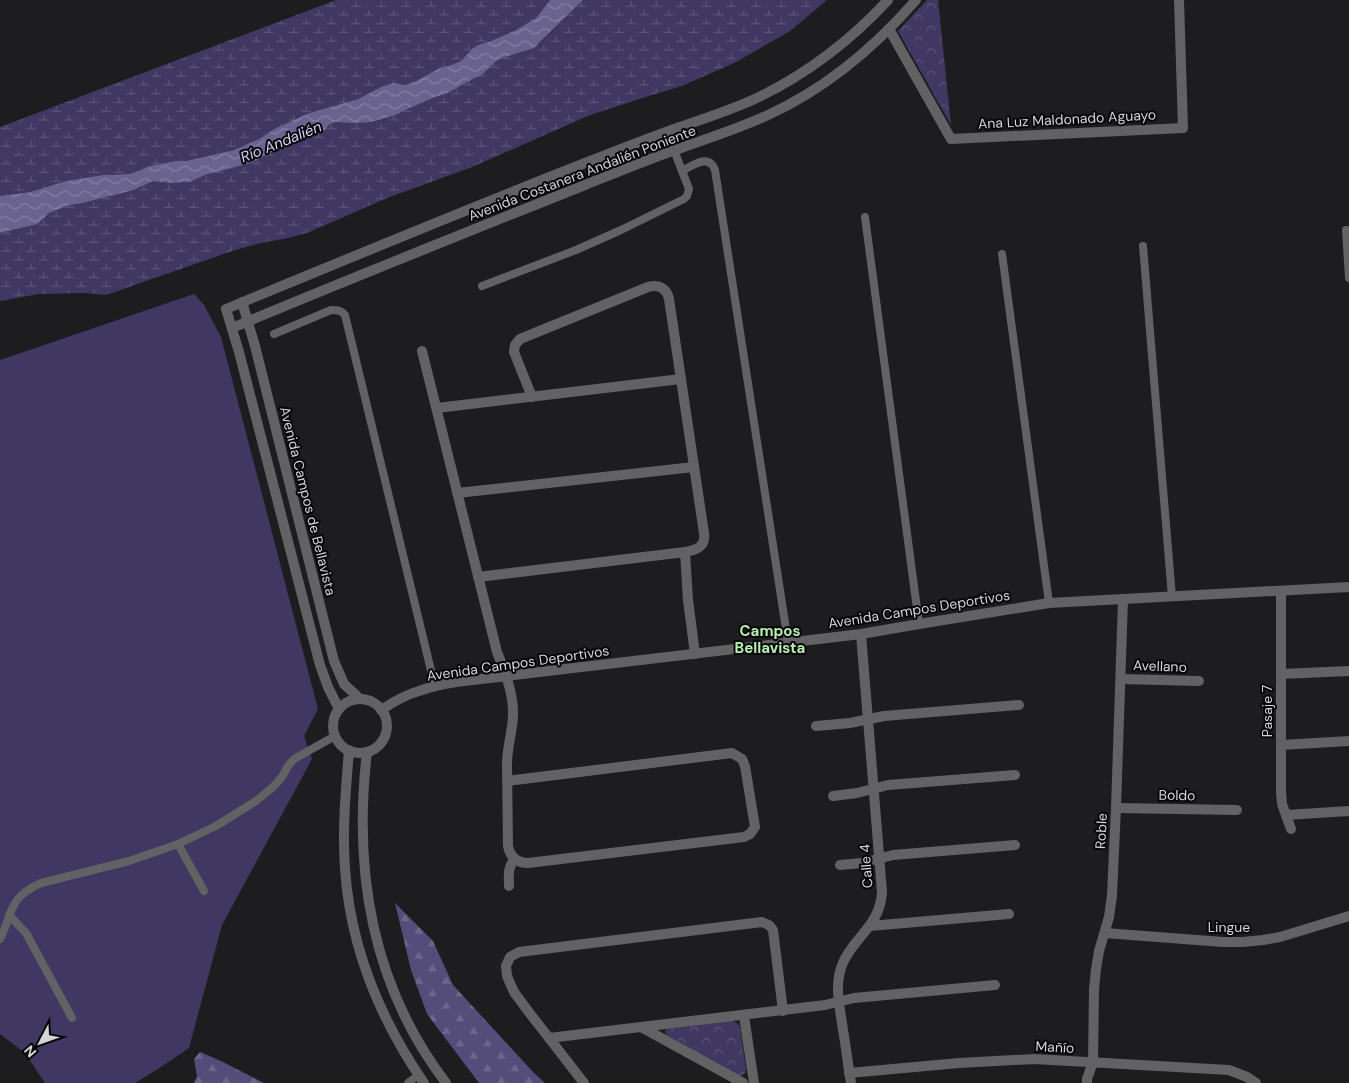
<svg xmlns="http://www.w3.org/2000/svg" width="1349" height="1083" viewBox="0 0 1349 1083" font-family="'DM Sans',sans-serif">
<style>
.green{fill:#403862}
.forest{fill:url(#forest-firs)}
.wetland{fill:url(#wetland-marsh)}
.park{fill:url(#park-crowns)}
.water{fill:url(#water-waves)}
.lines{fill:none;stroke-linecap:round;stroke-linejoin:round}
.service{stroke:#626264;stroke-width:8}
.minor{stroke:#626264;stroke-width:10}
.tertiary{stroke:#626264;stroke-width:10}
.labels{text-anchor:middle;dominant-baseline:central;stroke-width:4;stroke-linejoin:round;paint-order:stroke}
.street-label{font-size:14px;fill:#d5d5d7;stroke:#070709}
.water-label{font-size:15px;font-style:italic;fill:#d6d0fc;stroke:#070709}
.neighbourhood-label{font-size:15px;font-weight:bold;fill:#b6eeb2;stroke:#070709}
</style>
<defs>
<pattern id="forest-firs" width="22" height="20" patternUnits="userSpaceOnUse" patternTransform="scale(1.25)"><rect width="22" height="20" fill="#554d79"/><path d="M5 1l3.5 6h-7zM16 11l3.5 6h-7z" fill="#6d668b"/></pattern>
<pattern id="wetland-marsh" width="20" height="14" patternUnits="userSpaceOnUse" patternTransform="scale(1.25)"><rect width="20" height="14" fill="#403862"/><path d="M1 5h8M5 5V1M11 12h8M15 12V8" fill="none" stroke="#5b5478"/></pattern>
<pattern id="park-crowns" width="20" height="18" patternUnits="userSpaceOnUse" patternTransform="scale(1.25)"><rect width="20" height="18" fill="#403862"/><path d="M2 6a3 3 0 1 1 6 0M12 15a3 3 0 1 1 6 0" fill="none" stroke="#5b5478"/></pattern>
<pattern id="water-waves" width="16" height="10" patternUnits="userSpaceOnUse" patternTransform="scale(1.25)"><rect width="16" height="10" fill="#6a6390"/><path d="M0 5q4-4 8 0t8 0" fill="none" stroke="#8580a4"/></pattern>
</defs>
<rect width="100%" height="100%" fill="#1d1d20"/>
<path class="green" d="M194,294L204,305L221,337L318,709L304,736L312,759L222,925L189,1048L161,1067L135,1083H45L25,1053L0,1034V360Z"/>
<g class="forest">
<path d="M395,903L433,941L453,985L534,1073L545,1083H479L427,1014L411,970Z"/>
<path d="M200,1052L223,1062L264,1083H194L197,1076L194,1059Z"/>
</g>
<g class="wetland">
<path d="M336,0H550L536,18L516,30L491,41L481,44L473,48L461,61L451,65L438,69L416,81L405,85L396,84L381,87L358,99L309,113L276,128L259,139L234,150L186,161H175L150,166L138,171L129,174L103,175L66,181L30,192L0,196V127Z"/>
<path d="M583,0H827L790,31L736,62L682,86L655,94L590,115L472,167L387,198L307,233L288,238L261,243L235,250L106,295L85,293L39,294L0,301V233L38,224L49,213L70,205L83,203L134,190L153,181L169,183L190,182L205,175L251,163L288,143L324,131L330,124L336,122H371L396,115L403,111L435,97L446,94L473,79L482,75L495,62L502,58L522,52L540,43Z"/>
</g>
<g class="park">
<path d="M927,0H938L951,125L898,31Z"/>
<path d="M732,1020L738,1024L740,1027L746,1070C745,1074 742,1077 737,1075L667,1035L665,1032L667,1029Z"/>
</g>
<path class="water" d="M550,0H583L534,48L502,58L495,62L482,75L473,79L446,94L435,97L403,111L396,115L371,122L356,123L336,122L330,124L324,131L288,143L251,163L205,175L190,182L169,183L153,181L134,190L83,203L70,205L49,213L38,224L0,233V196L30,192L66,181L103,175L129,174L138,171L150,166L175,161H186L234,150L259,139L276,128L309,113L358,99L381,87L393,83L405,85L416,81L438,69L451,65L461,61L473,48L481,44L491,41L516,30L536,18Z"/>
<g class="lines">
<g class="service">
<path d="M682,171C693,165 709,153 715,170L788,642"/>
<path d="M865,217L919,624"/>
<path d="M1346,230L1349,278"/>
<path d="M1143,246L1172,597"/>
<path d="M1002,254L1049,603"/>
<path d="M482,286L576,250L621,230L684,199L687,196L689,189L674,150"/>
<path d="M274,334L331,310C337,310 341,310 345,315L435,687"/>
<path d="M178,844L204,891"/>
<path d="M9,915L26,933L72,1018"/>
<path d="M0,939C13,912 9,897 41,883L129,861L178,844L216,826L256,801L273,787L282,777L288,766L294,759L335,736"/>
<path d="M408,1083L418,1075"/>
</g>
<g class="minor">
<path d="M889,29L951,139L1183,128L1179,0"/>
<path d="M242,302L255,346L334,661L344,684L360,699"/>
<path d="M232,328C349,279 467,232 585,185C615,173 644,161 675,150C706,139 738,129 768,115C825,89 875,47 916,0"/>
<path d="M422,351L497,652C505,672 514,694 513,717C512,733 507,748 507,764L508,846C510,857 517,863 528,863L744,837L750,834L755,827L745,766L742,759L732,753L507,781"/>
<path d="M437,408L681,379"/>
<path d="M457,493L694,467"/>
<path d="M685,552L688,600L695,654"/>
<path d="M478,577L685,552C696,550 706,547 704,533L669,299C667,288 658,284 648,287L520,339L515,345L514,352L532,397"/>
<path d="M1281,591V792L1282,804L1291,829"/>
<path d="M1281,674L1349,671"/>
<path d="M1121,679L1199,681"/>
<path d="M339,709L328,687L320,665L239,352L226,309C342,261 458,213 575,167C608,154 641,141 674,129C703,119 732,110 759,97C808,73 851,40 888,0"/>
<path d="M816,726L850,723L884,716L1019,705"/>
<path d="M1281,745L1349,741"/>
<path d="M833,796L857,793L888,785L1015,775"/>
<path d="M1116,808L1237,810"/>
<path d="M1286,815L1349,811"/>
<path d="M840,865L862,863L893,855L1015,845"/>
<path d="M509,886C509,876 507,867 515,859"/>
<path d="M870,926L1009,914"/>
<path d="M1105,933L1223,942H1243L1263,940L1280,937L1349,916"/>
<path d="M744,1016L754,1083"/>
<path d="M643,1028L743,1083"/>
<path d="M549,1038L825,1005L854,998L995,985"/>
<path d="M849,1073L959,1063L1034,1059L1229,1070L1247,1077L1256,1083"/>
<path d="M584,1083L528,1011L514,992L510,983L507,976L506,966L510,957L519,952L762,922L769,925L773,930L783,1011"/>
<path d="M851,1083C848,1065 846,1047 843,1030C840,1008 834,986 842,965C853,937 880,927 882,892L861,634"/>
<path d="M1087,1083V1079L1093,1062L1094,990L1096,969L1099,951L1109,917L1112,895L1116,808L1123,599"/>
</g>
<g class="tertiary">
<circle cx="360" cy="726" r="27"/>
<path d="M381,710C393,702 405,695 419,691C446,681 478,680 506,676L861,634L919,624L1049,603L1349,587"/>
<path d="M349,750C346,789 342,829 345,868C350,946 380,1019 424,1083"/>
<path d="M367,752C353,871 372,986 446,1083"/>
</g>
</g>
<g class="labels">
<g class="street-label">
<text transform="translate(1067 119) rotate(-3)">Ana Luz Maldonado Aguayo</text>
<text transform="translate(582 173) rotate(-21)">Avenida Costanera Andalién Poniente</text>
<text transform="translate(308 501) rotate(76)">Avenida Campos de Bellavista</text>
<text transform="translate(919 609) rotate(-9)">Avenida Campos Deportivos</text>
<text transform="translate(518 663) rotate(-8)">Avenida Campos Deportivos</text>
<text transform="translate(1160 666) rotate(2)">Avellano</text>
<text transform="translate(1267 711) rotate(-90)">Pasaje 7</text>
<text transform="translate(1177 795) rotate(1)">Boldo</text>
<text transform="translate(1101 831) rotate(-87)">Roble</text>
<text transform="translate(866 866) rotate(-94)">Calle 4</text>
<text x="1229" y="927">Lingue</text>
<text transform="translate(1055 1047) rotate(3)">Mañío</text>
</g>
<g class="water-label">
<text transform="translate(281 142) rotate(-22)">Río Andalién</text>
</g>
<g class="neighbourhood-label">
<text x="770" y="631">Campos<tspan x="770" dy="17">Bellavista</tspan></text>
</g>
</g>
<g transform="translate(40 1043) rotate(229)" stroke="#070709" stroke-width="4" paint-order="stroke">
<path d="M0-4L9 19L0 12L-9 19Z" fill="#d5d5d7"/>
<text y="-8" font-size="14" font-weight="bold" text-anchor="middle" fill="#d5d5d7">N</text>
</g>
</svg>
